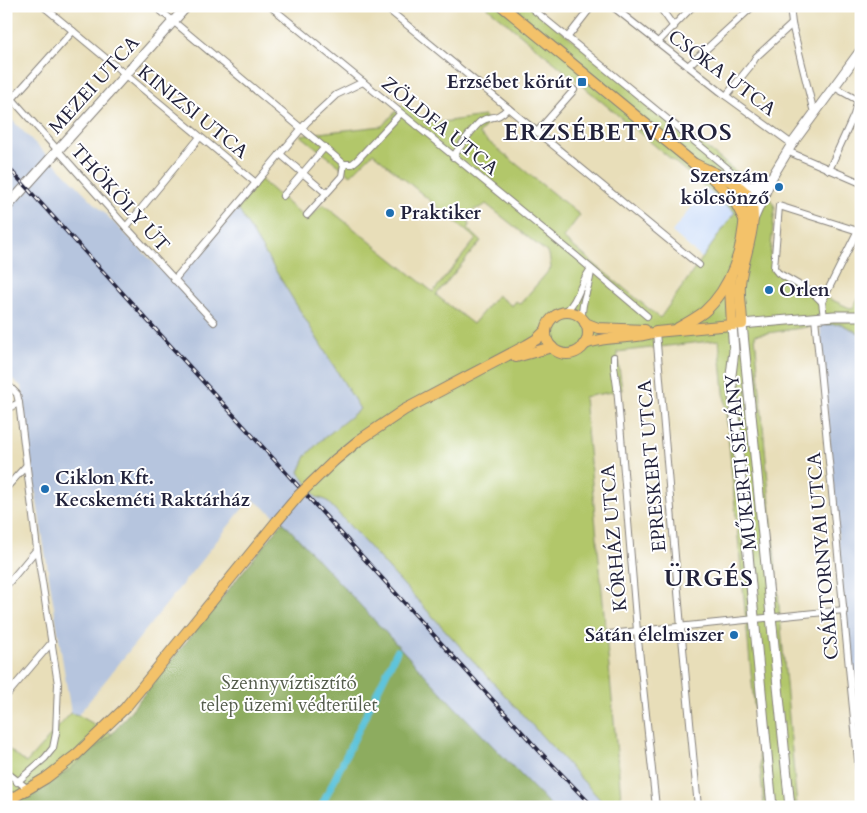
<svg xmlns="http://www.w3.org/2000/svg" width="867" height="813" viewBox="0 0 867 813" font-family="Cardo,serif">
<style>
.built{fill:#c9dcf9}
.industrial{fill:#b6c5de}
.green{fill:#b2c76b;stroke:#6a7453;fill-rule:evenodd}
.forest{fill:#8dac5f;stroke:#58674d}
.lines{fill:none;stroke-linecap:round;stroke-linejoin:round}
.canal{stroke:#5ec4dc;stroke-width:7}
.minor-casing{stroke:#85807a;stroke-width:8}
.tertiary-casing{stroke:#85807a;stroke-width:11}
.primary-casing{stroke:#85807a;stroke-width:12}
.minor{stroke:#fff;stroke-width:6}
.tertiary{stroke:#fff;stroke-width:9}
.primary{stroke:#f3c26a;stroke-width:10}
.rail-casing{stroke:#22223b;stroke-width:4}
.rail{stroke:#fff;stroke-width:2;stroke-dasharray:5.5;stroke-linecap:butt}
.primary-bridge-casing{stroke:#85807a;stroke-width:12;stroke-linecap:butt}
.primary-bridge{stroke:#f3c26a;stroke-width:10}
.poi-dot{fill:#1f6fb2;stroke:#fff;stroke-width:2}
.labels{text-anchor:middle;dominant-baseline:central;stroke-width:4;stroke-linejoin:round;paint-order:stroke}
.street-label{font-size:19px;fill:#22223b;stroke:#fff}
.poi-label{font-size:19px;font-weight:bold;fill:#22223b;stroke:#fff;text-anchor:end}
.park-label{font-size:19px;fill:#545c4c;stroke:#fff}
.district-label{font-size:24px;font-weight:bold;letter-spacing:1px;fill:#22223b;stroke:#fff}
</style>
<rect width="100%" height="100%" fill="#fff"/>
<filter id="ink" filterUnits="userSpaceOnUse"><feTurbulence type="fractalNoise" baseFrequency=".02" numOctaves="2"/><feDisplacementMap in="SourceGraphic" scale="10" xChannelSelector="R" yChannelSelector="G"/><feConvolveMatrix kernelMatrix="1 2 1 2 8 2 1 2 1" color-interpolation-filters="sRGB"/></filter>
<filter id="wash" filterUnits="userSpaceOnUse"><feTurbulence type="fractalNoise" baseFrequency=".0096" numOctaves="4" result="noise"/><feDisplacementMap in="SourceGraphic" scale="20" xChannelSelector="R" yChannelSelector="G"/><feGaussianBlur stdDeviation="1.12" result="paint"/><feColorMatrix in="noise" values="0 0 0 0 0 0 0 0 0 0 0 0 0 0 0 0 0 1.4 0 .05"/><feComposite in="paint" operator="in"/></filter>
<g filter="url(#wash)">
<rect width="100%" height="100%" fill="#e8deb9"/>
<path class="built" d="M707,188L736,212L703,259L672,232Z"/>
<g class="industrial">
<path d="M6,114L172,281L238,209L360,409L319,442L306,456L299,472L316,497L326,500L607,807H552L454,706L283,522L251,498L78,715L71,713L29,452L22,387L6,374Z"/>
<path d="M841,324L861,334V782L844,610L820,325Z"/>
</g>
<g class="green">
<path d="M486,6H531L771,200L775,207L770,257L775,269L830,299L852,309L861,294V334L841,324L820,325L755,335L797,807H764L719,340L617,352L622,390L584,397L622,807H607L326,500L316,497L299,472L306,456L319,442L360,409L238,209L260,179L307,220L323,204L433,292L476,239L373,153L351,175L300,135L382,126L403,104L428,124L484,116L488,123L479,134L580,215L563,238L660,318L735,212ZM486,204L549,254L551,268L520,304L516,301L512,306L497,295L473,324L436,295L481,241L468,229L470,225C462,208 479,211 486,204Z"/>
<path d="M71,713L78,715L112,734L69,770L32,794L6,807V747L26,763Z"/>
</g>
<path class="forest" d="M283,522L454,706L552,807H8L32,794L69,770L112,734Z"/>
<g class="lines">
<path class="canal" d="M321,807L397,651"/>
</g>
</g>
<g filter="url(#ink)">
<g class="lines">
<defs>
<g id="minor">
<path d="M43,6L256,183"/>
<path d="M155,6L344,164H352L357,160L400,114"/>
<path d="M270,6L575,255L647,316"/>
<path d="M384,6L699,265"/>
<path d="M529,6L732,172L741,177"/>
<path d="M612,6L726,96L792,144"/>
<path d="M659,6L674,27"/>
<path d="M780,6L790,12"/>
<path d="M790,6L792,24L814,113"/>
<path d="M567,38L592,6"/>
<path d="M658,42L693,6"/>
<path d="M688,66L753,6"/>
<path d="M834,87L861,102"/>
<path d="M6,92L126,227L214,322"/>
<path d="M726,96L751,65L756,57L792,24"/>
<path d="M12,99L73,31"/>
<path d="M537,132L574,90"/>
<path d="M787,151L861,183"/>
<path d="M280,154L326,193"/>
<path d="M453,157C461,146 470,131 480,122C491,114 495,122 508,108"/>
<path d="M829,170L854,115L861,88"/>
<path d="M283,196L325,147"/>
<path d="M307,215L342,176L344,164"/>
<path d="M126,227L200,137"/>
<path d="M174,280L307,122L336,95L363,82"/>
<path d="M822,302L813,293L778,273L774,268L779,206L858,231"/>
<path d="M565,312C579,300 580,282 591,269"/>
<path d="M824,317L822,302L861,224"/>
<path d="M582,318C581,298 590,288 591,270"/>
<path d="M815,318L861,791"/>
<path d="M656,332L681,627L698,807"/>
<path d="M614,357V366L617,387L637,631L656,807"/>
<path d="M6,383L17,394L19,403L37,549L58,684L56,733L53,748L45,758L17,782"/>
<path d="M6,409L19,403"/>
<path d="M6,488L26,466"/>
<path d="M6,586L37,549"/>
<path d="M609,634L844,610"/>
<path d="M6,696L52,642"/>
<path d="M6,772L28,789"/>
</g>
<g id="tertiary">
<path d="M737,185L752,186L772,177"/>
<path d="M749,198L766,183"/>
<path d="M6,208L187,6"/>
<path d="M753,220L772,177L792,144L861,50"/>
<path d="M732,325L734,351L731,375L772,807"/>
<path d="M790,807L742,324L834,316H861"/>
</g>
<g id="primary">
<path d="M502,6L698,167"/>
<path d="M710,176L733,198L744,219"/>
<path d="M731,278L730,287L732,325"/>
<circle cx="567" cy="333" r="21"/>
<path d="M585,323L598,328L645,330"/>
<path d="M678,328C687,323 696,318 704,312C732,288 743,248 745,213"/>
<path d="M583,345C606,335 632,340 656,332L742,324C742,311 739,298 740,285C741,260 765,213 745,192C732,179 711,172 695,164"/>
<path d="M516,357L552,347"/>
<path d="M335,460L358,441L404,410L527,345L537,339L546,330"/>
<path d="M6,802L46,778L76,755L125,708L277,521"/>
</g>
</defs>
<use href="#minor" class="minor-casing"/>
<use href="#tertiary" class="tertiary-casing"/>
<use href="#primary" class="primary-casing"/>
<use href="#minor" class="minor"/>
<use href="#tertiary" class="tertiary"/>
<use href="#primary" class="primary"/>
<defs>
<path id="rail" d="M6,165L542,754L593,807"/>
</defs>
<use href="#rail" class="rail-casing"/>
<use href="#rail" class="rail"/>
<defs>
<path id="primary-bridge" d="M277,521L299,495L335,460"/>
</defs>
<use href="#primary-bridge" class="primary-bridge-casing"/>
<use href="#primary-bridge" class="primary-bridge"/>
</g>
</g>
<g class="poi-dot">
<rect x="577" y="77" width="10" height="10" rx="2.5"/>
<circle cx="779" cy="187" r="5"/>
<circle cx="390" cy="213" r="5"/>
<circle cx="769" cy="290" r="5"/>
<circle cx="45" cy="489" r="5"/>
<circle cx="734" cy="635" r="5"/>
</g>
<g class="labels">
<g class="street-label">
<text transform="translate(722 73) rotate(37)">CSÓKA UTCA</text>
<text transform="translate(94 85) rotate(-48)">MEZEI UTCA</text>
<text transform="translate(193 112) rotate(39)">KINIZSI UTCA</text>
<text transform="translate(440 126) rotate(39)">ZÖLDFA UTCA</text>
<text transform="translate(120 198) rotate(48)">THÖKÖLY ÚT</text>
<text transform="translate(741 462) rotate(-96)">MŰKERTI SÉTÁNY</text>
<text transform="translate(652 466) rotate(-95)">EPRESKERT UTCA</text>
<text transform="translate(614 538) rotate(-95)">KÓRHÁZ UTCA</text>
<text transform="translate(823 556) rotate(-95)">CSÁKTORNYAI UTCA</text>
</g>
<g class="poi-label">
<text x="572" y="82">Erzsébet körút</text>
<text x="769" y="176">Szerszám<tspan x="769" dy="22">kölcsönző</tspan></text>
<text x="400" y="213" text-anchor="start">Praktiker</text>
<text x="779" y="290" text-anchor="start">Orlen</text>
<text x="55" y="478" text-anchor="start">Ciklon Kft.<tspan x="55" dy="22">Kecskeméti Raktárház</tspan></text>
<text x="724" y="635">Sátán élelmiszer</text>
</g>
<g class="park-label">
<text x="289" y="683">Szennyvíztisztító<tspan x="289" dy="22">telep üzemi védterület</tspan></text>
</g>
<g class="district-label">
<text x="618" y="132">ERZSÉBETVÁROS</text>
<text x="709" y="578">ÜRGÉS</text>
</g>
</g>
<rect width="867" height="813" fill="none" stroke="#fff" stroke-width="25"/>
</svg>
